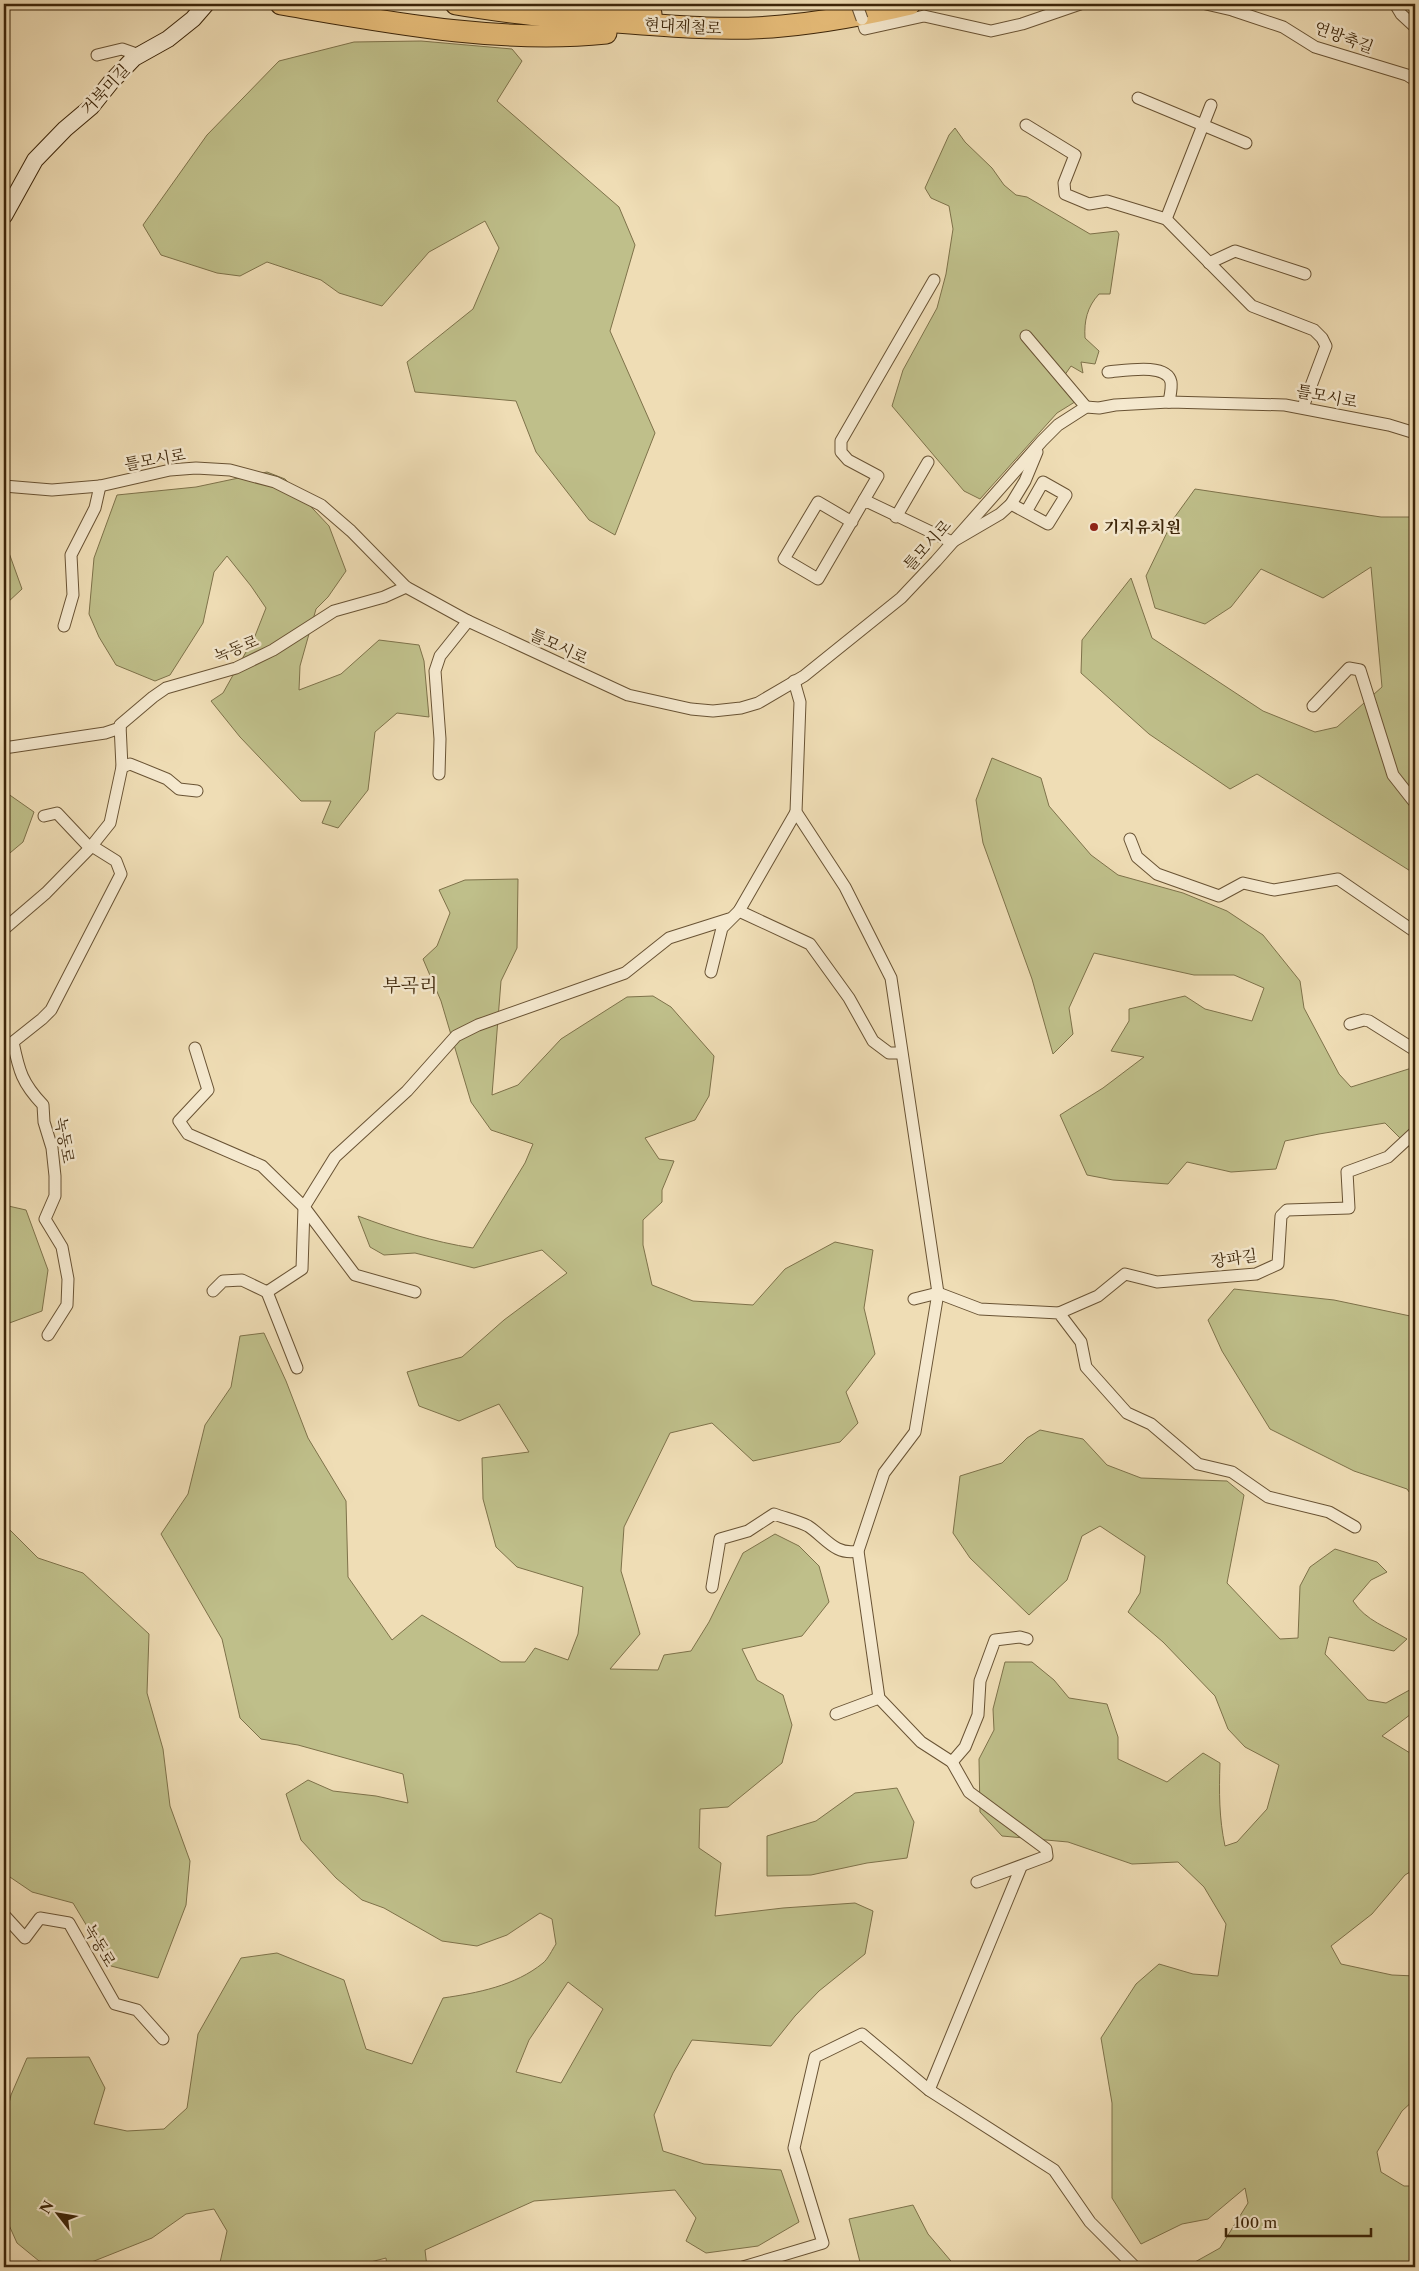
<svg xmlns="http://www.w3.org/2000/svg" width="1419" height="2271" viewBox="0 0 1419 2271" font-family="'Libre Caslon Text','Noto Serif KR',serif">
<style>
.green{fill:#bfbf8a;stroke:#7e724a;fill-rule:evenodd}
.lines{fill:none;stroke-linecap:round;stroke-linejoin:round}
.street-casing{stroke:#695334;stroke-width:13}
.secondary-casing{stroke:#3c2509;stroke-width:18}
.highway-casing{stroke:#3c2509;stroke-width:23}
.street{stroke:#f5e9cf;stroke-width:11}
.secondary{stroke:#f5e9cf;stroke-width:16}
.highway{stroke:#e8be7a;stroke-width:21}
.street-bridge-casing{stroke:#695334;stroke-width:13;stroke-linecap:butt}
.street-bridge{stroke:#f5e9cf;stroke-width:11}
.poi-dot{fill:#8f2418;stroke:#f5e9cf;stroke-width:2}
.labels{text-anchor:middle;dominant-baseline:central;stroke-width:5;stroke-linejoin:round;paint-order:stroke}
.street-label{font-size:16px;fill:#3c2509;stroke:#f5e9cf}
.poi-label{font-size:16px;font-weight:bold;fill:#3c2509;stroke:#f5e9cf;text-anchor:start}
.quarter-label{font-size:19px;fill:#3c2509;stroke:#f5e9cf}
</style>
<rect width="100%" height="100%" fill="#efddb5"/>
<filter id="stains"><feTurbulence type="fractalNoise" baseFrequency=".004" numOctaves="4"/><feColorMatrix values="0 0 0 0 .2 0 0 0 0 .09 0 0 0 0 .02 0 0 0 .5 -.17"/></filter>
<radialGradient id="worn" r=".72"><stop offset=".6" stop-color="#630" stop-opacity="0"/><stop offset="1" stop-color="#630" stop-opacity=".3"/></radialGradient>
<g class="green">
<path d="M421,41L512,49L522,61L497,101L619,207L635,245L610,331L655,433L615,535L589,520L536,452L516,401L415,392L407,362L473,309L499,248L485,221L429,252L382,306L339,293L321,280L267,262L240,276L217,273L161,255L143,225L207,135L279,61L354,42Z"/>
<path d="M955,128L965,142L992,168L1004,185L1016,195L1027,197L1090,234L1117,231L1119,234L1110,294H1099C1087,307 1084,321 1085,338L1099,351L1095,364L1081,362L1083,373L1071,366L1062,379L1078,400L1057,413L980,499L964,491L892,406L903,370L937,308L946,274L953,229L949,206L931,198L925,188L949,135Z"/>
<path d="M267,472L285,479L329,526L346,571L328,597L316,609L300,666L299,690L341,674L379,640L419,645L424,661L429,717L397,713L375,732L368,790L338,828L322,823L331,801H301L240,737L211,701L223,693L246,652L253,641L266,608L251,586L227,556L214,572L203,623L170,675L155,681L116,665L99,637L89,614L94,558L117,495L196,487Z"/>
<path d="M1195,489L1381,517H1415V874L1257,774L1230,789L1149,734L1081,673L1082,640L1131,578L1152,638L1263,711L1315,732L1337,727L1382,687L1371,567L1323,598L1261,569L1231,607L1205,624L1155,608L1146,576L1174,518Z"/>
<path d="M4,539L22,589L7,603L4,601Z"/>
<path d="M992,758L1041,778L1049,806L1091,855L1118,875L1183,893L1227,911L1263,935L1300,981L1304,1008L1339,1074L1351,1087L1415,1067V1153L1385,1123L1319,1134L1285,1141L1276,1169L1231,1172L1187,1162L1168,1184L1113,1180L1087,1175L1060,1115L1103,1088L1144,1057L1111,1051L1129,1021V1009L1185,996L1205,1009L1252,1021L1264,988L1234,975H1194L1094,953L1069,1008L1073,1034L1053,1054L1032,979L983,843L976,800Z"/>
<path d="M4,791L34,812L23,842L4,858Z"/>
<path d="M518,879L517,948L501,981L492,1095L518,1085L561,1039L627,997L653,996L671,1007L714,1056L709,1096L695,1120L645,1138L659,1159L674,1161L662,1190V1202L643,1220V1245L652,1285L693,1301L753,1305L785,1269L835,1242L873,1250L864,1308L875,1354L846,1392L858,1423L840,1442L753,1461L712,1423L670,1433L624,1527L621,1571L640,1634L610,1669L658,1670L664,1655L691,1651L709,1622L743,1553L775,1534L799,1546L819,1566L829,1602L802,1636L742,1649L757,1680L783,1695L792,1725L782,1763L728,1807L700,1809L699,1848L721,1863L715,1916L783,1908L855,1903L873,1911L865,1954L819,1991L795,2016L771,2046L692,2040L673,2073L654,2115L663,2151L704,2164L781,2170L799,2222L758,2246L706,2253L686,2241L696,2218L675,2190L534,2201L425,2250L427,2267H387L386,2258L351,2267H219L227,2231L214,2209L186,2214L152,2238L79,2267L39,2261L17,2243L4,2214V2125L11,2095L27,2058L89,2057L105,2088L94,2124L127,2131L164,2129L187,2108L198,2034L241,1958L277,1953L344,1980L366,2049L412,2064L443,1998C477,1993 515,1986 543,1963C548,1959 552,1950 556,1944L552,1919L540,1913L507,1935L477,1946L442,1941L384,1908L362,1900L336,1878L301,1840L286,1794L308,1780L333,1791L376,1796L408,1803L403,1774L298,1745L261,1739L240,1718L222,1639L161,1534L188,1494L205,1425L231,1387L240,1336L264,1333L286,1381L308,1438L346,1501L348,1577L392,1640L422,1615L501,1662H525L535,1648L568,1660L578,1634L583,1587L517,1567L496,1547L483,1499L482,1458L529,1452L499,1404L459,1421L419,1406L407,1372L462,1357L504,1320L567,1273L542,1250L474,1268L415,1253L384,1255L370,1247L358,1216C395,1230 434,1242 473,1248L525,1163L533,1144L491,1130L471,1102L441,1001L423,959L437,946L450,913L439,890L465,880ZM568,1982L603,2009L561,2083L516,2072L529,2040Z"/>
<path d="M4,1205L26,1210L48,1270L42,1311L4,1325Z"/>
<path d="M1234,1289L1334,1300L1415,1317V1500L1407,1489L1354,1471L1270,1429L1222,1351L1208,1320Z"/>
<path d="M1040,1430L1083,1439L1107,1465L1141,1478L1227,1481L1244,1495L1227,1583L1280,1639L1298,1638L1300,1586L1310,1567L1335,1549L1377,1562L1387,1572L1371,1580L1353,1601C1366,1621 1387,1627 1407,1639L1394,1651L1329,1637L1325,1654L1368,1700L1386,1703L1415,1687V1711L1382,1736L1415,1756V1869L1405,1875L1372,1914L1331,1946L1341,1964L1392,1975L1415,1976V2099L1402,2111L1377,2152L1381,2172L1404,2186H1415V2267H1186L1220,2248L1248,2203L1245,2188L1208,2219L1182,2224L1141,2244L1112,2198V2103L1101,2038L1136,1984L1159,1964L1193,1974L1218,1976L1226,1924L1204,1887L1178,1862L1132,1864L1068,1842L1002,1836L980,1812L979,1759L994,1730L993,1709L1005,1662H1032L1054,1680L1069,1698L1107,1704L1118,1737V1759L1167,1782L1203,1753L1220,1763C1219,1792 1219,1818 1225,1846L1237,1842L1267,1809L1279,1765L1245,1747L1228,1729L1215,1696L1163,1642L1128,1612L1140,1593L1145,1556L1100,1526L1082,1536L1067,1580L1029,1615L970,1558L953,1533L960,1476L1002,1463L1027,1438Z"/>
<path d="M4,1524L38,1558L83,1573L149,1634L147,1693L163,1749L170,1806L190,1861L186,1905L158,1978L111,1966L73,1903L32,1892L4,1873Z"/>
<path d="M897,1788L914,1822L907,1858L867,1863L811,1875L767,1876V1836L816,1821L855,1793Z"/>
<path d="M913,2205L928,2234L956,2267H860L861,2266L849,2219Z"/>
</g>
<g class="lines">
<defs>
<g id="street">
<path d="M1206,4L1232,10L1283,27L1315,47L1407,75L1415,80"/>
<path d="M1395,4L1401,14L1415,27"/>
<path d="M862,19L865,29L924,16L991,31L1022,24L1080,4"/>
<path d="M97,55L122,49L139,55"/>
<path d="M1138,98L1246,143"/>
<path d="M1026,125L1075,155L1064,183L1065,194L1089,204L1107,201L1166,219L1252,306L1314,330L1322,338L1326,346L1303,407"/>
<path d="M1166,219L1211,105"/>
<path d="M1209,263L1235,251L1305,274"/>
<path d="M1026,336L1086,407"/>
<path d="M1108,372C1123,371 1167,362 1171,382C1172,388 1170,396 1169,402"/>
<path d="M4,486L52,490L100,486L170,470L196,468L230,470L275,482L321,505L351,531L406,587L468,621L628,695L691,709L713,711L741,708L758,703L804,676L901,598L936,561L1042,441L1058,425L1086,407L1099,408L1115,405L1169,402L1285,405L1389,425L1415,433"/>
<path d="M864,500L878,476L848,460L841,452V441L934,280"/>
<path d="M1011,504L1025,481L1037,452"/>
<path d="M896,517L928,462"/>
<path d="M852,522L818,502L784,559L818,579L864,500L952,542L1000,514L1011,504L1048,524L1066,495L1043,482L1026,512"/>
<path d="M64,626L73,595L71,555L95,508L100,486"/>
<path d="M794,681L800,702L796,812L845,887L891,978L938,1293L915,1432L884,1473L858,1551L879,1698L921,1742L952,1762L969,1792L1046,1849L1047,1856L977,1882"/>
<path d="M1313,706L1349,668L1360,670L1393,775L1415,803"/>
<path d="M4,748L105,733L120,728"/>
<path d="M122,767L130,764L167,779L179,789L197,791"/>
<path d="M439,774L440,739L435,671L440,656L468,621"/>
<path d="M44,816L57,813L90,848"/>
<path d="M1130,839L1137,857L1157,874L1219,896L1243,883L1274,890L1338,879L1415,932"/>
<path d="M739,911L810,944L849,998L873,1041L889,1053H901"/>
<path d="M4,929L46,893L90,848L110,823L122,767L120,725L153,697L166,688L236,668L273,650L334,611L384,597L406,587"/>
<path d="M711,972L722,928L739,911L796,812"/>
<path d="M1350,1024L1364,1020L1369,1021L1415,1050"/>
<path d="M195,1048L208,1090L179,1121L188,1134L262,1166L304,1207L355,1275L415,1292"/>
<path d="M213,1291L223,1281L242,1280L267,1292L302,1269L304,1207L335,1157L407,1091L456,1036L478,1025L625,973L669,938L729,919"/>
<path d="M267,1292L297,1368"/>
<path d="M914,1299L938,1293L980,1309L1059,1313L1081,1342L1086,1367L1127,1413L1151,1424L1198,1464L1232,1472L1268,1497L1329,1512L1355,1527"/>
<path d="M1059,1313L1098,1296L1125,1274L1157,1282L1256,1274L1278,1264L1281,1216L1287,1210L1349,1208L1347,1172L1388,1157L1415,1132"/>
<path d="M48,1335L67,1305L68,1279L62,1247L45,1219L55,1196V1176L52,1148L44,1122L43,1105C22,1083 19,1071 13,1042L42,1019L51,1010L121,874L116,861L92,846"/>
<path d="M712,1587L720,1539L748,1531L774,1514C785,1518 798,1521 808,1526C825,1537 835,1556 858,1551"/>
<path d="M836,1714L879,1698"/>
<path d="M952,1762L965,1747L978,1715L980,1681L995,1640L1020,1637L1027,1639"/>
<path d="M4,1915L25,1938L40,1918L69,1923L115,2004L137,2010L163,2039"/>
<path d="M929,2090L1021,1867"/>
<path d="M743,2267L823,2243L794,2148L815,2057L862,2034L929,2090L1054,2170L1090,2222L1135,2267"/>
</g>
<path id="secondary" d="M4,216L35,160L65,129L91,107L111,82L134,58L168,39L193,19L206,4"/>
<g id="highway">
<path d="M281,4C386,22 499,44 606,33"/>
<path d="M456,4C514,14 572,19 630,23C681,27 732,31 782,26C825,22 868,14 910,4"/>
<path d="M603,4L651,14"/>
</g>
</defs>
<use href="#street" class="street-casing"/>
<use href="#secondary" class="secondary-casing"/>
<use href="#highway" class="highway-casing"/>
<use href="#street" class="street"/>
<use href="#secondary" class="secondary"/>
<use href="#highway" class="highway"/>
<defs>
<path id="street-bridge" d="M857,5L862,19"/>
</defs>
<use href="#street-bridge" class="street-bridge-casing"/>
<use href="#street-bridge" class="street-bridge"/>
</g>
<circle class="poi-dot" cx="1094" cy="527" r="5"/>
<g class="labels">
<g class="street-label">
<text transform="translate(683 26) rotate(3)">현대제철로</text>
<text transform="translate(1344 37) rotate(20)">연방축길</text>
<text transform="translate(105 89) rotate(-47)">거북미길</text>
<text transform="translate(1327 396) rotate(11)">틀모시로</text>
<text transform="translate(155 459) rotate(-10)">틀모시로</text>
<text transform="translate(927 545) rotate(-48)">틀모시로</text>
<text transform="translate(559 646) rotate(25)">틀모시로</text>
<text transform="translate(236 648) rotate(-22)">녹동로</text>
<text transform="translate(65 1140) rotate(80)">녹동로</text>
<text transform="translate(1234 1258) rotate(-8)">장파길</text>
<text transform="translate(100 1945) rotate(60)">녹동로</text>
</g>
<g class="poi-label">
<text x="1104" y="527">기지유치원</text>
</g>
<g class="quarter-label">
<text x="410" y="985">부곡리</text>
</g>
</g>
<rect width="1419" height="2271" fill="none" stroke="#efddb5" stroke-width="20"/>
<rect x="5" y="5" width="1409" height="2261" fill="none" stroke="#3c2509" stroke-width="2.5"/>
<rect x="10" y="10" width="1399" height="2251" fill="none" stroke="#3c2509"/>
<g transform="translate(58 2214) rotate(301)" stroke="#f5e9cf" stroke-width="4" paint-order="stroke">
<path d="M0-4L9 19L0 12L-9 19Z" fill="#3c2509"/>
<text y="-8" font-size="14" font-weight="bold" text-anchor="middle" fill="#3c2509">N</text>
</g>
<path d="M1226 2228v8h145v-8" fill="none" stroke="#3c2509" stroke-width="2.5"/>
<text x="1234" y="2228" font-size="15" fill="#3c2509" stroke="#f5e9cf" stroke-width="4" paint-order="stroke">100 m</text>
<rect width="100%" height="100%" filter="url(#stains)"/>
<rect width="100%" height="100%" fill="url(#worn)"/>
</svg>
